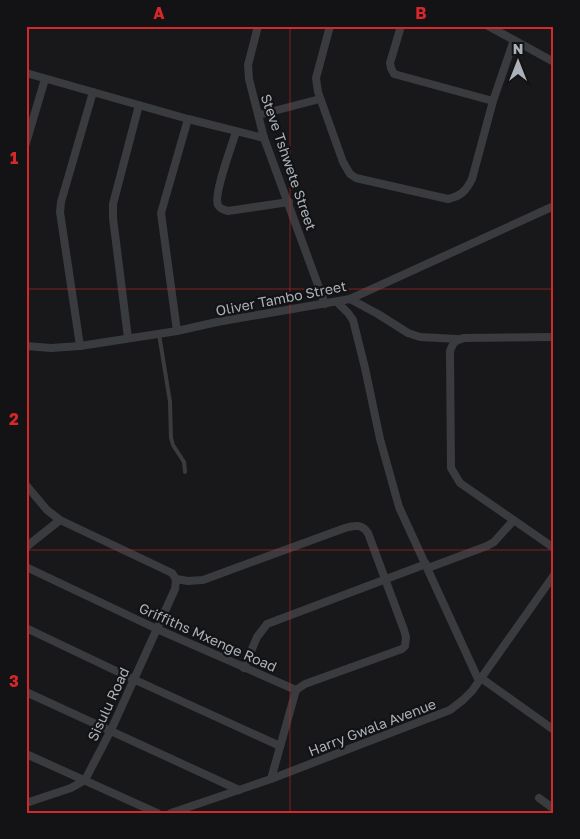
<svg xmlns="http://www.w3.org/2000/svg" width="580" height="839" viewBox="0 0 580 839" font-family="'Golos Text',sans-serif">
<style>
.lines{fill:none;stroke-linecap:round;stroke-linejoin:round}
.service{stroke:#393b3e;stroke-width:4}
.minor{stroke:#393b3e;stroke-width:8}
.grid{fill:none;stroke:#d62828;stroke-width:1;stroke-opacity:0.55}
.labels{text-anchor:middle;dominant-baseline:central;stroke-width:4.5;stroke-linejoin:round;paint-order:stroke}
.street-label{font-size:14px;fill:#abb1b8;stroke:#131315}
.neatline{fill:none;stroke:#d62828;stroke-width:2}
.grid-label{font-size:16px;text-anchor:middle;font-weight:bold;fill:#d62828}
</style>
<rect width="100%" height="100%" fill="#18181a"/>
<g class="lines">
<path class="service" d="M159,334L170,402L171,438L173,445L184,462L185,472"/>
<g class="minor">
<path d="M258,26L248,65L249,79L264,138L325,304"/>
<path d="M330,26L316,78L318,92L343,162L350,174L356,178L448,199C461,196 466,191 472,179L493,101L514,40L488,26"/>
<path d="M401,26L390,63L391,68L394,74L493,101"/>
<path d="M514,40L554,62"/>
<path d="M26,73L188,119L264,138"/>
<path d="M258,115L320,99"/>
<path d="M236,132C232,145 213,195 218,205C220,209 224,210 228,211L289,202"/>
<path d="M26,143L45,79"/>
<path d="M350,299L378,314L408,333L420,337L457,339"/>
<path d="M337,302L348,313L353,320L365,368L380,439L399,507L479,681"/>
<path d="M177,331L161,213L188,119"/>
<path d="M554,337L464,338C455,340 453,343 450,351L451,468L460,483L554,548"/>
<path d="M128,338L113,218V204L139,105"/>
<path d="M26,346L51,348L80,346L177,331L217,322L350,299L554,206"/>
<path d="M80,346L60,212L61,202L93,92"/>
<path d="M26,485L47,510L60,520L172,573L176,579"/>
<path d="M26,547L60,520"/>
<path d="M26,567L157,629L296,690"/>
<path d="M428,568L487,546L494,542L513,521"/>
<path d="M176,579L188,581L203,580L345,528C355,525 362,524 368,533L404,630L406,637L405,646L402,649L305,684L296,690"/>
<path d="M26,628L133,679L280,746"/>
<path d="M244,668L257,637L267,624L426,564"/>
<path d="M481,678L554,730"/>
<path d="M26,692L239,790"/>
<path d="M26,754L157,813"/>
<path d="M271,779L296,690"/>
<path d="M539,798L554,809"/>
<path d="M26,803L71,788L85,780L111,730L175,589L176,579"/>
<path d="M171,813L271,779L450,710L463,700L472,691L554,575"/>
</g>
</g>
<path class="grid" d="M290,26V813M26,289H554M26,550H554"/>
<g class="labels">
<g class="street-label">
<text transform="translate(289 162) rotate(71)">Steve Tshwete Street</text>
<text transform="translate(281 298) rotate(-11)">Oliver Tambo Street</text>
<text transform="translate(208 637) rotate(24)">Griffiths Mxenge Road</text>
<text transform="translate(108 704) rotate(-65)">Sisulu Road</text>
<text transform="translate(372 727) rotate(-21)">Harry Gwala Avenue</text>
</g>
</g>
<rect width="580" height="839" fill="none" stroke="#131315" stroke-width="55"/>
<g transform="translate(518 62)" stroke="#131315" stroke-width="4" paint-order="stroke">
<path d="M0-4L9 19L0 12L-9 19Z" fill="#abb1b8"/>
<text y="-8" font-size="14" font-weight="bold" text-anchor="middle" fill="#abb1b8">N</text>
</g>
<rect x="28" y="28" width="524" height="784" class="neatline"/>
<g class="grid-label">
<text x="159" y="19">A</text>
<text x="421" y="19">B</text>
<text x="14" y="164">1</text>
<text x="14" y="425">2</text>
<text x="14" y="687">3</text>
</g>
</svg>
